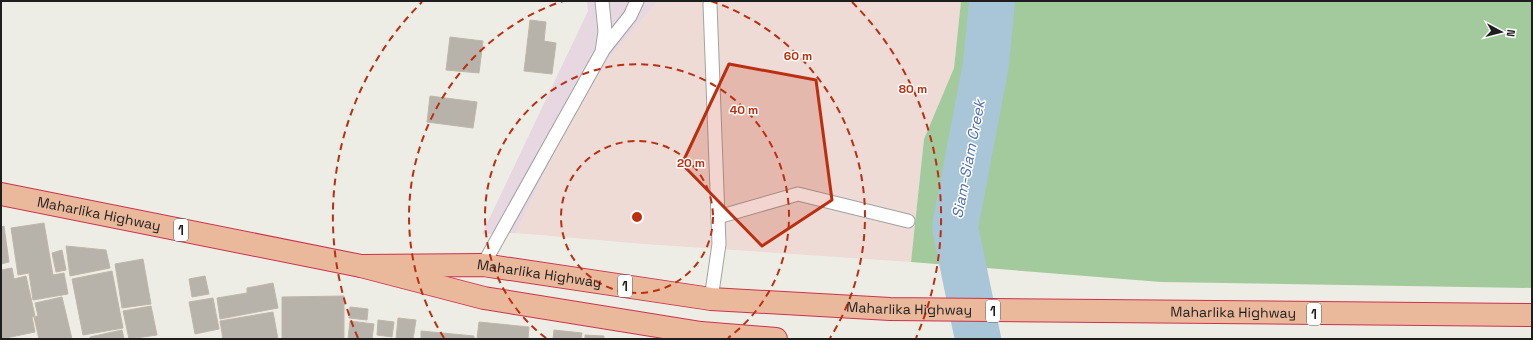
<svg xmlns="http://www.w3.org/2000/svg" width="1533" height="340" viewBox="0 0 1533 340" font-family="'Space Grotesk',sans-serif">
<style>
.commercial{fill:#eedbd5}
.industrial{fill:#e7d7e1}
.forest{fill:#a3ca9d}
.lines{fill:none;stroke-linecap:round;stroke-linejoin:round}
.river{stroke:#a9c5d8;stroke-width:46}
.building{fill:#b7b3ab;stroke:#bfb6a8}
.service-casing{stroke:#a2a2a2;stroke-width:15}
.trunk-casing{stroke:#cc324d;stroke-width:24}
.service{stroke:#fff;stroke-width:13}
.trunk{stroke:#eab99c;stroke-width:22}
.marked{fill:#bc2e10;fill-opacity:0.2;stroke:#bc2e10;stroke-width:3;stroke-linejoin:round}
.ring{fill:none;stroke:#bc2e10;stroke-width:2;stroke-dasharray:7 5}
.labels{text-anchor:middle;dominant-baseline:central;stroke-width:3;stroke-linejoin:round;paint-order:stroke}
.shield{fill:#fff;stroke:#626262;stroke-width:1}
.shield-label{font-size:13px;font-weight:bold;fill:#1e1e1e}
.street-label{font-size:14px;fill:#1e1e1e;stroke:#fff}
.water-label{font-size:15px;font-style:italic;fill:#526ea6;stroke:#fff}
.centre{fill:#bc2e10;stroke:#fff;stroke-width:2}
.ring-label{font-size:12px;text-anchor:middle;font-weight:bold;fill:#bc2e10;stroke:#fff;stroke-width:3;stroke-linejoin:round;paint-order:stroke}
</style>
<rect width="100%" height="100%" fill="#eeede5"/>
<path class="commercial" d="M658,1H961L954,68L924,139L911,262L644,244L516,233L587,85Z"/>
<path class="industrial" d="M587,1H658L587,85L516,233L482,234L588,11Z"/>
<path class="forest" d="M961,1H1532V288L1161,282L911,262L924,139L954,68Z"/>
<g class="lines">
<path class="river" d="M978,339L955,227L986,64L992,1"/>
</g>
<g class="building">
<path d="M530,20L546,22L544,41L556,43L552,74L524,71Z"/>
<path d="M450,37L483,41L479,73L446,70Z"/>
<path d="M430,96L477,102L473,128L427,122Z"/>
<path d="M44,223L53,275L64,273L68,294L33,300L29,273L18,275L11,228Z"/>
<path d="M4,226L9,262L1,264V227Z"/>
<path d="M66,246L106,250L110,268L70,276Z"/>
<path d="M62,250L66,270L56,272L52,253Z"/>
<path d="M143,259L151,304L122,308L115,264Z"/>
<path d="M12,268L14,279L26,276L35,316L32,317L35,332L1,339V270Z"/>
<path d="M112,271L123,328L83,335L72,279Z"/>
<path d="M205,276L209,294L192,297L189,279Z"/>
<path d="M273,283L278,308L220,319L217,298L247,293V288Z"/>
<path d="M344,296V339H282V297Z"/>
<path d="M62,297L72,339H39L34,317L38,316L35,303Z"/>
<path d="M213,298L219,329L195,334L189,302Z"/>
<path d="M151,306L157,335L129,339L123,311Z"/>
<path d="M350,307L368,309L367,320L349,318Z"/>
<path d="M273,312L278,339H223L220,321Z"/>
<path d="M398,318L416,320L413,339H396Z"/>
<path d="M378,320L394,322L392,337L377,335Z"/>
<path d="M350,321L374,324L372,339H348Z"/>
<path d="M479,322L529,327L528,339H477Z"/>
<path d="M122,330L124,339H90V337Z"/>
<path d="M554,330L582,333L581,339H553Z"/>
<path d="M421,331L474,336V339H421Z"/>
<path d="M585,335L604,336V339H585Z"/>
</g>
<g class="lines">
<defs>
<g id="service">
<path d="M710,4L719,244L711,299"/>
<path d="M603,50L630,16L637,1"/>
<path d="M718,217L798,194L908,221"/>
<path d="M483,265L602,52L605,31L602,1"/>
</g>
<g id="trunk">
<path id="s1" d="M1,194L361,266L484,298L701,333L776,339"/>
<path id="s2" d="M361,266L483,265L711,299L890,309L1532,315"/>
</g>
</defs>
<use href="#service" class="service-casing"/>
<use href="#trunk" class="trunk-casing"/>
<use href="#service" class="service"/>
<use href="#trunk" class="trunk"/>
</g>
<path class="marked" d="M729,64L816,80L832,200L762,246L682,164Z"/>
<g class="ring">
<circle cx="637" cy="217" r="76"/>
<path d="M546 338A152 152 0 1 1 728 338"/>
<path d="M444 338A228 228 0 0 1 563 1M711 1A228 228 0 0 1 830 338"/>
<path d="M358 338A304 304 0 0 1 422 2M852 2A304 304 0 0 1 916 338"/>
</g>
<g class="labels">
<g class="shield">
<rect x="174" y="219" width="14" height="22" rx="3"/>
<rect x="618" y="275" width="14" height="22" rx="3"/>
<rect x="986" y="300" width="14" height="22" rx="3"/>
<rect x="1307" y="303" width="14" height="22" rx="3"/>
</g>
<g class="shield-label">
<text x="181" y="230">1</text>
<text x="625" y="286">1</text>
<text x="993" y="311">1</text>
<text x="1314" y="314">1</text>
</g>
<g class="street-label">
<text stroke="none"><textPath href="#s1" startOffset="100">Maharlika Highway</textPath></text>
<text stroke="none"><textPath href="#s2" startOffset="179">Maharlika Highway</textPath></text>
<text stroke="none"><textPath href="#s2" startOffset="551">Maharlika Highway</textPath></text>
<text stroke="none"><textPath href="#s2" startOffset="875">Maharlika Highway</textPath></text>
</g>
<g class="water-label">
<text transform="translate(968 159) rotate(-79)">Siam-Siam Creek</text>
</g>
</g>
<circle cx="637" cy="217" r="6" class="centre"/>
<g class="ring-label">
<text x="798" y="60">60 m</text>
<text x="913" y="93">80 m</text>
<text x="744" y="114">40 m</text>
<text x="691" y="167">20 m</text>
</g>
<rect width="1533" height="340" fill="none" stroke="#1e1e1e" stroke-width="4"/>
<g transform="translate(1501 32) rotate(97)" stroke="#ffffff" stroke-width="3" paint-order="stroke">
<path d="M0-3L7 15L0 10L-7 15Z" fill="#1e1e1e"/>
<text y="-6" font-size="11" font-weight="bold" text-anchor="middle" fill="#1e1e1e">N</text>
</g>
</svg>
